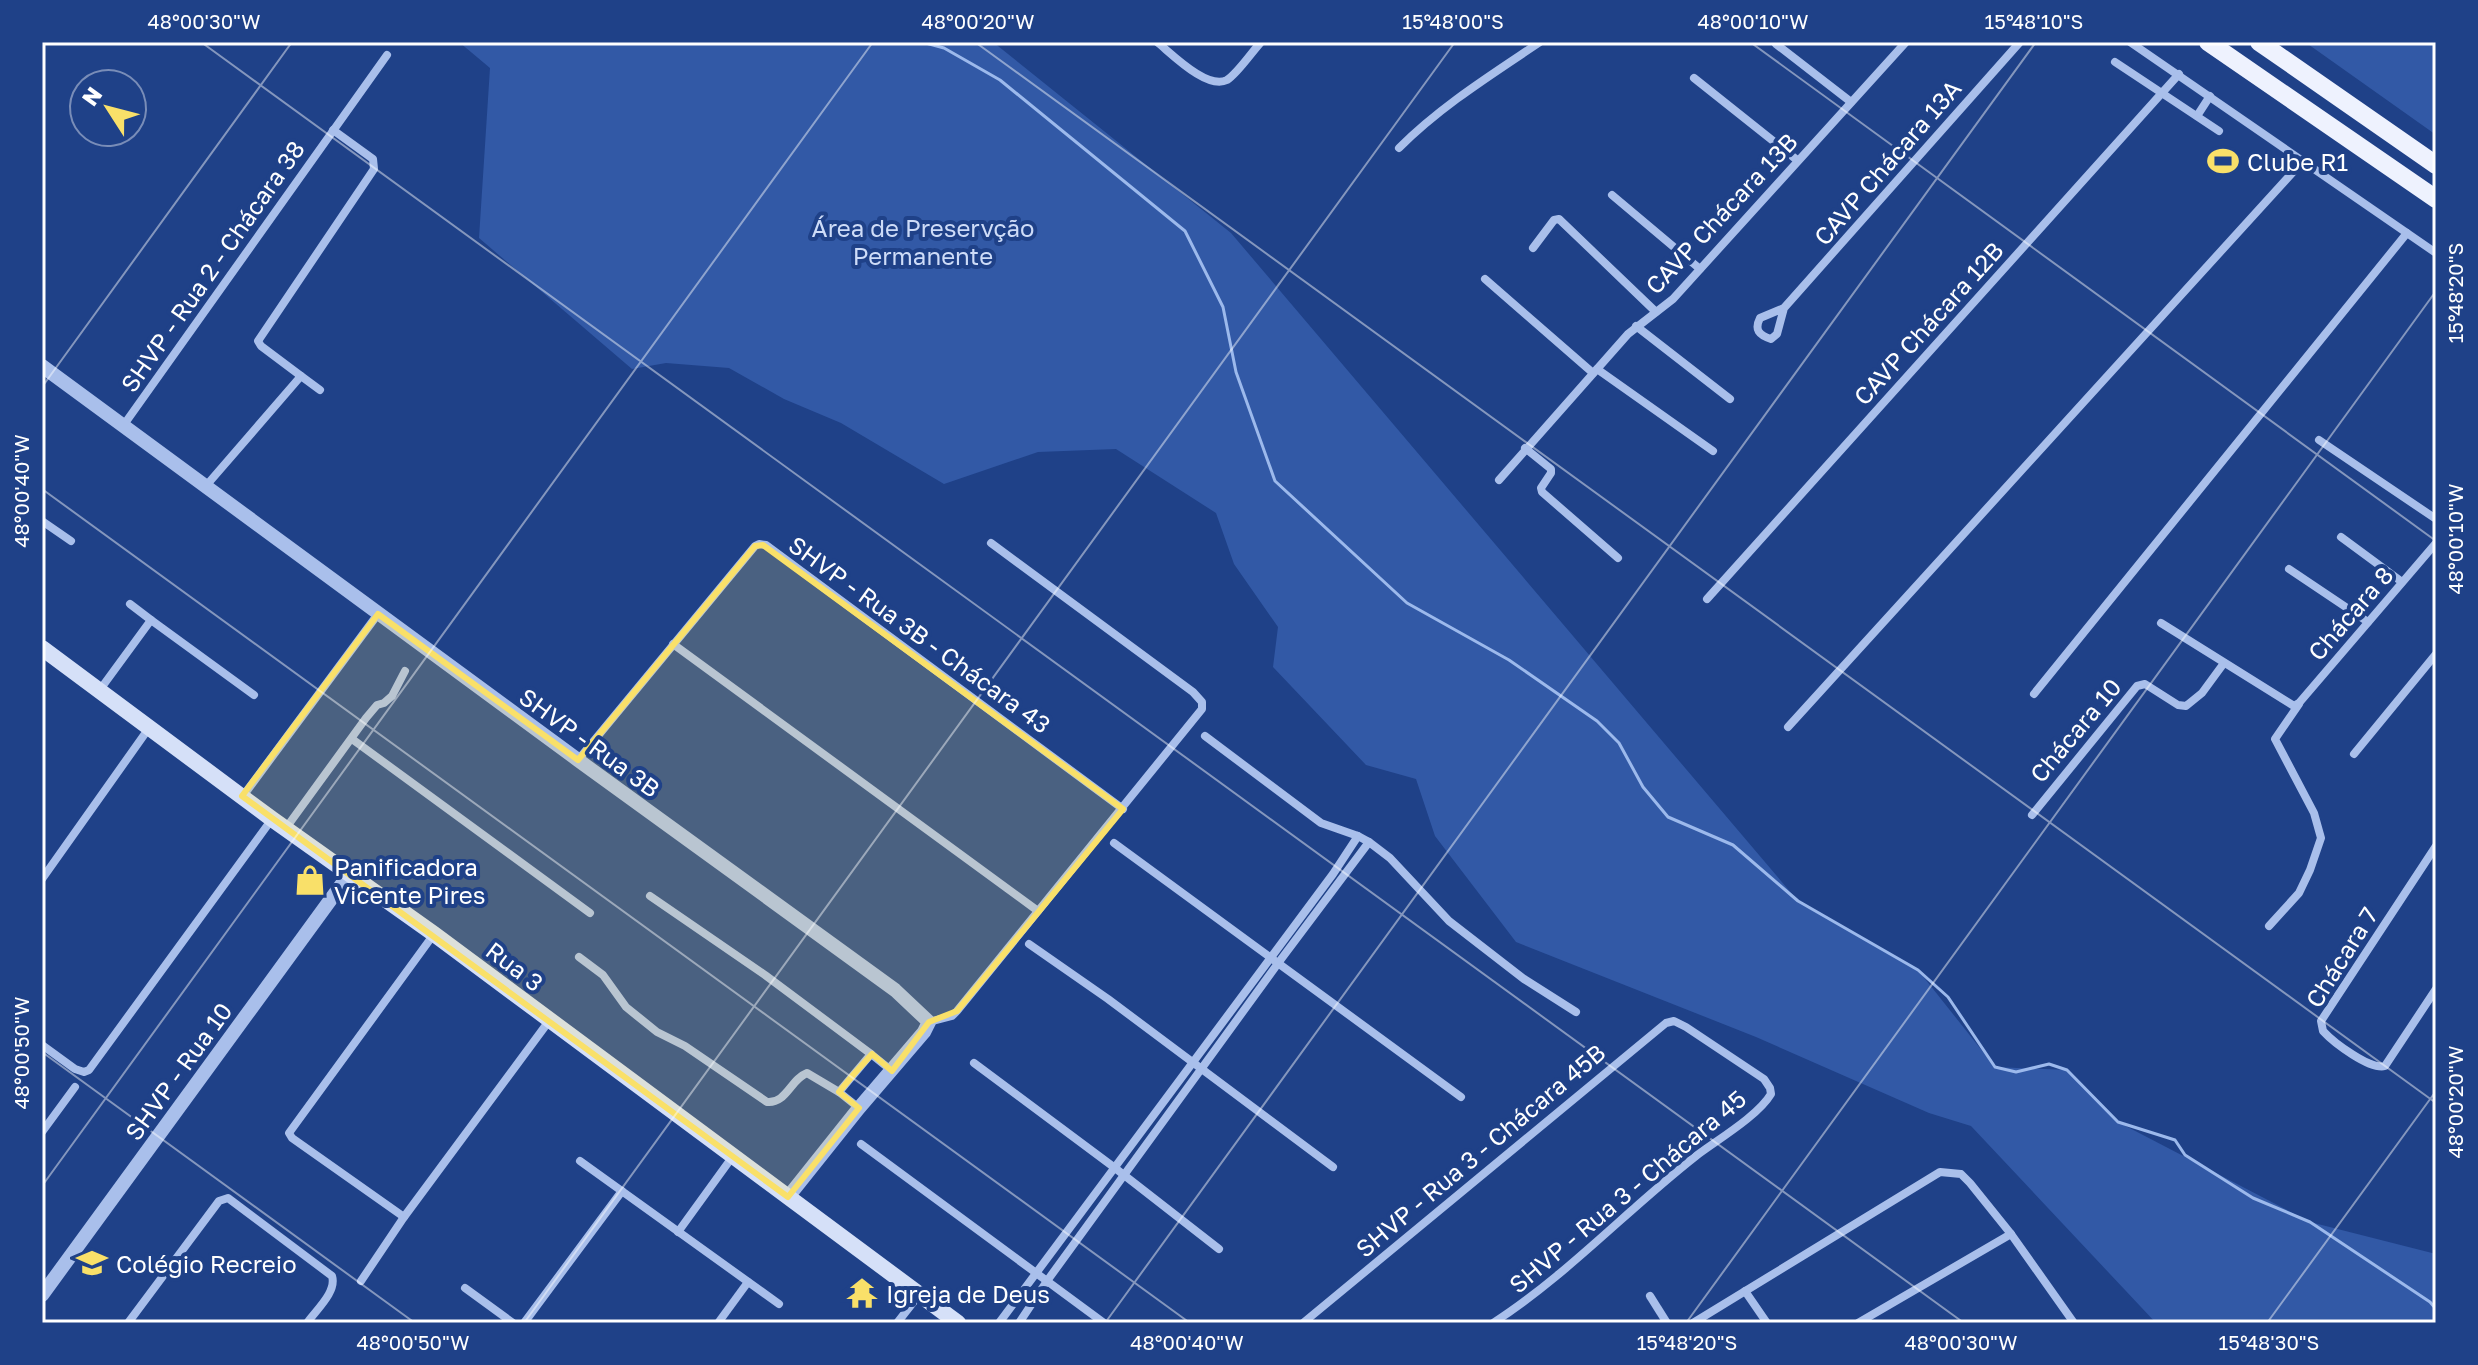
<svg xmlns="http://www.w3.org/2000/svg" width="2478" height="1365" viewBox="0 0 2478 1365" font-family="'Golos Text',sans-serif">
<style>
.green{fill:#3259a6}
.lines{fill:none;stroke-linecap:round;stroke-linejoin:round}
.stream{stroke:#9cb9ec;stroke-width:3}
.minor{stroke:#a9bfeb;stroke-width:8}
.tertiary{stroke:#a9bfeb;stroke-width:14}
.secondary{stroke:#d5e0f8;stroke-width:16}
.primary{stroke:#eef2fe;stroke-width:18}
.marked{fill:#f9e069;fill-opacity:0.2;stroke:#f9e069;stroke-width:6;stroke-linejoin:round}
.ticks{fill:none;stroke:#fff;stroke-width:2;stroke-opacity:0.45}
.labels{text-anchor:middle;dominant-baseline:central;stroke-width:8;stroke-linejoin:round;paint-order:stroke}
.poi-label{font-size:24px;fill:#fff;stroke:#1f4188;text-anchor:start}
.street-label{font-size:24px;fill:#fff;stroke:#1f4188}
.park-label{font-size:24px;fill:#cedcf8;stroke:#1f4188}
.neatline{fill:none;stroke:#fff;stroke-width:3}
.ticks-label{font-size:20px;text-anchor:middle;fill:#fff}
</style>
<rect width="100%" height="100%" fill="#1f4188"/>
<g class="green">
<path d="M459,42H993L1231,233L1798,901L1918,970L1995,1067L2067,1070L2118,1122L2310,1222L2436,1254V1323H2156L1971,1126L1929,1113L1756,1037L1516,942L1435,836L1416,779L1366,765L1273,667L1278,627L1234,564L1216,513L1116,449L1038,452L944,484L841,423L784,399L729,368L666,363L632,369L479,238L490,68Z"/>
<path d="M2305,42H2436V135L2432,132Z"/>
</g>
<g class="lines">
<path class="stream" d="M922,42L944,48L1000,80L1185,231L1223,307L1236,372L1275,481L1407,603L1509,660L1597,721L1619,743L1643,787L1668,817L1733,845L1798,901L1918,970L1948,997L1995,1067L2016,1072L2049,1064L2067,1070L2118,1122L2175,1140L2185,1155L2253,1198L2310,1222L2430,1302L2436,1309"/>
<g class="minor">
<path d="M1157,42C1172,54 1207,90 1227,80C1237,74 1252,52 1261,42"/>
<path d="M2130,42L2436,253"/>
<path d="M1776,44L1851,102"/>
<path d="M2115,62L2219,131"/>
<path d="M1694,78L1797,160"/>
<path d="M2197,116L2210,96"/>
<path d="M1399,148C1441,106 1491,75 1540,42"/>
<path d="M1612,195L1700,269"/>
<path d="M1533,248L1554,220L1559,219L1656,312"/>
<path d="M1485,279L1593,373"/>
<path d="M1784,308L1760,318C1754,330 1759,335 1771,339L1777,334L1784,308L2020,42"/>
<path d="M1636,326L1730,399"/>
<path d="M1597,369L1713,451"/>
<path d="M301,376L320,390"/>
<path d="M123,426L387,55"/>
<path d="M2319,440L2436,519"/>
<path d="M1525,448L1551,469V473L1541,488L1542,492L1618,558"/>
<path d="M1499,480L1628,334L1673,299L1906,42"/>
<path d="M205,487L301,376L261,346L258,341L374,169L373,159L333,130"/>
<path d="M42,521L71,541"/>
<path d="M2341,537L2402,582"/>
<path d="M2289,569L2368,622"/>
<path d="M1707,599L2179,74"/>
<path d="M130,604L151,620"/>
<path d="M2161,623L2294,706L2299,703L2436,543"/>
<path d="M673,644L1038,911"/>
<path d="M99,691L151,620L254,695"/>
<path d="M2034,694L2407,233"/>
<path d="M1788,727L2303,161"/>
<path d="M1205,736L1321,823L1358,836L1369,842L1390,858L1449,921L1524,979L1576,1012"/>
<path d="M352,739L590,913"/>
<path d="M2354,754L2436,654"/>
<path d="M578,760L755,546L759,544L766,545L1123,809"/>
<path d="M243,796L378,614"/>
<path d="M2032,815L2137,686L2145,684L2178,705L2186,706L2202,693L2224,663"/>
<path d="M286,828L366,718L377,705L384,703L392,696L405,671"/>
<path d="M1114,843L1461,1097"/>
<path d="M2436,846L2321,1021L2323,1031C2334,1043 2370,1070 2385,1066L2436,989"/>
<path d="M42,879L149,728"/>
<path d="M650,896L765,975L871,1054L839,1092"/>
<path d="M2269,926L2299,893L2310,870L2321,838L2314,813L2275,739L2299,704"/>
<path d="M1029,944L1108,999L1333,1167"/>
<path d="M579,957L603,975L626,1007L657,1032L685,1046L767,1102C786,1104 791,1079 807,1073L839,1092L859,1108"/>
<path d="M929,1022L952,1016L957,1011L1202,709V702L1193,692L991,543"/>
<path d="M42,1045L75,1069L84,1072L89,1070L272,819"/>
<path d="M871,1054L892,1071"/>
<path d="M974,1063L1115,1168L1219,1249"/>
<path d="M42,1132L75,1087"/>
<path d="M861,1144L1104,1323"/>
<path d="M580,1161L779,1304"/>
<path d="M404,1217L292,1138L289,1133L434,934"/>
<path d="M678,1232L733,1156"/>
<path d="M361,1281L404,1217L549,1021"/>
<path d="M465,1288L513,1323"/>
<path d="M1745,1291L1767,1323"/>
<path d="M1650,1296L1667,1323"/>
<path d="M128,1323L219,1201L228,1198L332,1276C337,1292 316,1310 307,1323"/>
<path d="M524,1323L622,1191"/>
<path d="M718,1323L748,1282"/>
<path d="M897,1323L919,1295"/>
<path d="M999,1323L1333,874L1358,836"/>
<path d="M1019,1323L1047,1281L1279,962L1369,842"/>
<path d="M1303,1323L1666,1023L1674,1021L1686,1027L1764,1079L1770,1088L1771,1094C1758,1116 1717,1140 1696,1156C1627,1210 1566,1276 1493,1323"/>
<path d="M1693,1323L1940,1172L1961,1174L1970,1183L2011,1234L2074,1323"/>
<path d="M1858,1323L2011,1234"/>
</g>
<g class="tertiary">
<path d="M42,366L578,760L895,990L929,1022L924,1032L859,1108L788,1197"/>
<path d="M42,1295L350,873"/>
</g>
<path class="secondary" d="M42,648L272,819L434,934L958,1323"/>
<g class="primary">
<path d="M2208,42L2436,199"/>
<path d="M2259,42L2436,165"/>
</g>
</g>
<path class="marked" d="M763,545L1123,809L957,1011L929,1022L892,1071L872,1054L854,1074L839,1092L859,1108L788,1197L242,796L378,614L578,760L755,546Z"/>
<path class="ticks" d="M201,42L1964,1323M975,42L2436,1103M1750,42L2436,541M42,387L292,42M42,489L1190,1323M42,1052L415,1323M42,1186L873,42M524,1323L1455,42M1105,1323L2036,42M1686,1323L2436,291M2267,1323L2436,1091"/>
<defs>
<symbol id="stadium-bare" viewBox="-9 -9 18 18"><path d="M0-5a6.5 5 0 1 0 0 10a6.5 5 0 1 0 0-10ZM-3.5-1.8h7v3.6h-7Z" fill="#f9e069" stroke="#1f4188" stroke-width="2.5" paint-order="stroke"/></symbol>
<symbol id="shop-bare" viewBox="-9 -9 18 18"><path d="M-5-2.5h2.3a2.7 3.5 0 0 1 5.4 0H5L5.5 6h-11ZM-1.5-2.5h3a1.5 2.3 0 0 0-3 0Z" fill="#f9e069" stroke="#1f4188" stroke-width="2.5" paint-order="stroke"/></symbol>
<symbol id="school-bare" viewBox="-9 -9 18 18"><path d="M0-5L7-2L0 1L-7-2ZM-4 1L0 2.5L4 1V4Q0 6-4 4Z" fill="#f9e069" stroke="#1f4188" stroke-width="2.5" paint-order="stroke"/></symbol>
<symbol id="temple-bare" viewBox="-9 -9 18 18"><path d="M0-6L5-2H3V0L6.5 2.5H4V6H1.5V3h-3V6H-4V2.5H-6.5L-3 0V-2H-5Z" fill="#f9e069" stroke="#1f4188" stroke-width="2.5" paint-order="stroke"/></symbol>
</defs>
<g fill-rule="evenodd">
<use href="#stadium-bare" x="2201" y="139" width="44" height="44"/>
<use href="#shop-bare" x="288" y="858" width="44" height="44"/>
<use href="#school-bare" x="70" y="1241" width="44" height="44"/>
<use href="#temple-bare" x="840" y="1271" width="44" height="44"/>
</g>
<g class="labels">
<g class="poi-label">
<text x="2247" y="161">Clube R1</text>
<text x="334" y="866">Panificadora<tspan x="334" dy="28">Vicente Pires</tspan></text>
<text x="116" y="1263">Colégio Recreio</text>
<text x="886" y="1293">Igreja de Deus</text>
</g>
<g class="street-label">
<text transform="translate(1887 162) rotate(-49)">CAVP Chácara 13A</text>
<text transform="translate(1721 213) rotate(-47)">CAVP Chácara 13B</text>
<text transform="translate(212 266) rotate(-55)">SHVP - Rua 2 - Chácara 38</text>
<text transform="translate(1928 323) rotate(-48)">CAVP Chácara 12B</text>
<text transform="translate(2350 613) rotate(-49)">Chácara 8</text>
<text transform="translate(920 634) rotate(36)">SHVP - Rua 3B - Chácara 43</text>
<text transform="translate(2075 730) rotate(-50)">Chácara 10</text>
<text transform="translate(590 742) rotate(36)">SHVP - Rua 3B</text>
<text transform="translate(2341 957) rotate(-58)">Chácara 7</text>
<text transform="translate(515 966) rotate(37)">Rua 3</text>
<text transform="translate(178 1071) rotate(-54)">SHVP - Rua 10</text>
<text transform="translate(1480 1150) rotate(-40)">SHVP - Rua 3 - Chácara 45B</text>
<text transform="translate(1627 1191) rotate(-40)">SHVP - Rua 3 - Chácara 45</text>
</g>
<g class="park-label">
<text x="923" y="227">Área de Preservção<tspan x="923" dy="28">Permanente</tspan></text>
</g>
</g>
<rect width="2478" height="1365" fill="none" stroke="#1f4188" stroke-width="88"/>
<g transform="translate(108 108) rotate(306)"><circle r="38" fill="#1f4188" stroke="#798db8" stroke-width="2"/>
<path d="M0-6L14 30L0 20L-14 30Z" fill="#f9e069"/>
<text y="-12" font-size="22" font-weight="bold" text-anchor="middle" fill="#ffffff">N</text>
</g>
<rect x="44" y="44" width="2390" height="1277" class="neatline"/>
<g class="ticks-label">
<text x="204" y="29">48°00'30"W</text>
<text x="978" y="29">48°00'20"W</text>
<text x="1453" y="29">15°48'00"S</text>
<text x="1753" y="29">48°00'10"W</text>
<text x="2034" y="29">15°48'10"S</text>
<text transform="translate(2456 293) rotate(-90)" y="7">15°48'20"S</text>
<text transform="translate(22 491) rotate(-90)" y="7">48°00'40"W</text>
<text transform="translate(2456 539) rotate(-90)" y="7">48°00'10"W</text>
<text transform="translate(22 1053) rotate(-90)" y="7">48°00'50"W</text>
<text transform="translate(2456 1102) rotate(-90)" y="7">48°00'20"W</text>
<text x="413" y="1350">48°00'50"W</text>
<text x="1187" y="1350">48°00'40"W</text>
<text x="1687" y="1350">15°48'20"S</text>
<text x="1961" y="1350">48°00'30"W</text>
<text x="2269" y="1350">15°48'30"S</text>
</g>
</svg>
